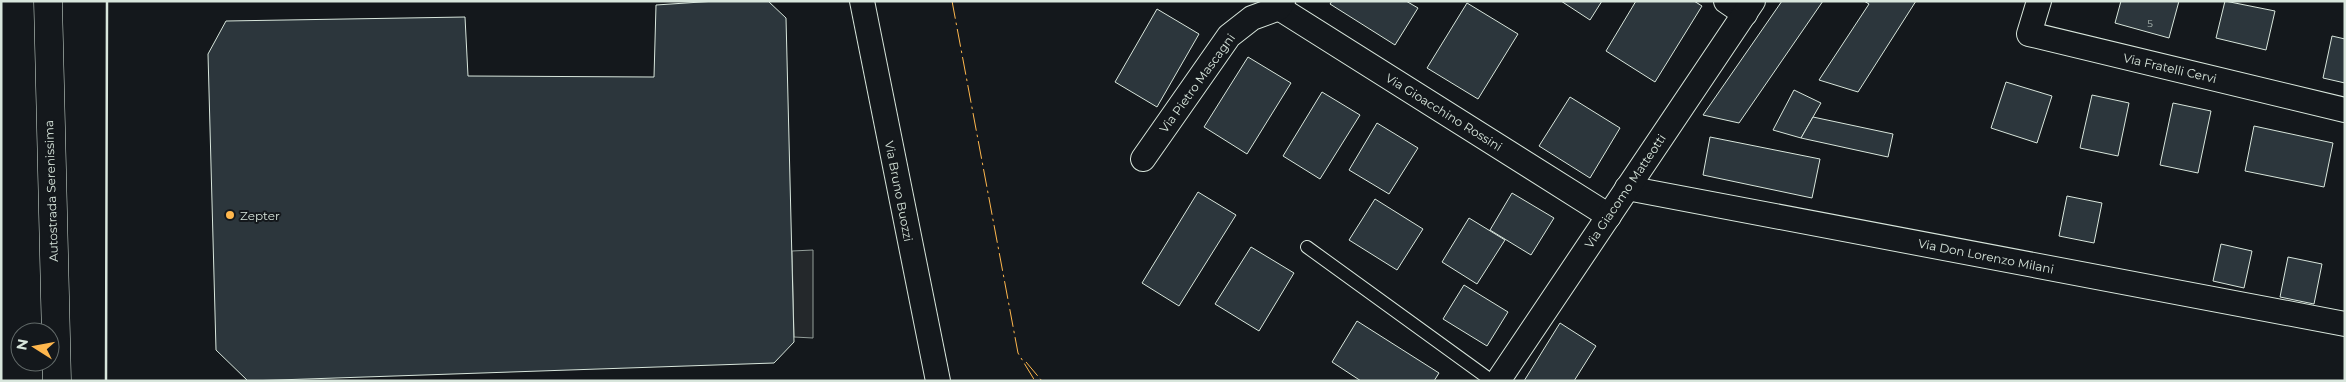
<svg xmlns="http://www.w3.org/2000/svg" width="2346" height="382" viewBox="0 0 2346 382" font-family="Montserrat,sans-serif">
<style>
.parking{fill:#24282b;stroke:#939e99}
.building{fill:#2c363c;stroke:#d8e6dc}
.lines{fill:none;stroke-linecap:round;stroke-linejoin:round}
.service-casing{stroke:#d8e6dc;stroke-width:14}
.minor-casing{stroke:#d8e6dc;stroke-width:26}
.motorway-casing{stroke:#d8e6dc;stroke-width:29}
.service{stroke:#14181c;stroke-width:12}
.minor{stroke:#14181c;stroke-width:24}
.motorway{stroke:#14181c;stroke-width:28}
.wall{stroke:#d8e6dc;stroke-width:2.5}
.power{stroke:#ffb74d;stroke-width:1;stroke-dasharray:18 4 2.5 4;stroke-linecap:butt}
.poi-dot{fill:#ffb74d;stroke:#14181c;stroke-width:2}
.labels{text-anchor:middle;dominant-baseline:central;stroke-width:4;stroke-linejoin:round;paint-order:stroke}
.number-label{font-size:10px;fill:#adbab4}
.street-label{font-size:12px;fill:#d8e6dc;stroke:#14181c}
.poi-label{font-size:12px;fill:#d8e6dc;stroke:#14181c;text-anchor:start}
</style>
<rect width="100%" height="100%" fill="#14181c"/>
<path class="parking" d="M813,250V338L794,337L792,251Z"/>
<g class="building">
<path d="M716,1H768L786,18L794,342L774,363L248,381L216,350L208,54L226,21L465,17L468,76L654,77L656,5Z"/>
<path d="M1332,1H1406L1418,8L1395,45L1330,4Z"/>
<path d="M1561,1H1602L1590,20Z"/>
<path d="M1636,1H1694L1702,6L1655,82L1606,51Z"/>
<path d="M1782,1H1823L1739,123L1703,115Z"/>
<path d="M1864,1H1916L1858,92L1819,80L1869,4Z"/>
<path d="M2121,1H2179L2169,38L2115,23Z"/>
<path d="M2225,1L2275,11L2266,50L2216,38Z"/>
<path d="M1467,3L1518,34L1478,99L1427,68Z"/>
<path d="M1157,9L1199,34L1157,107L1115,82Z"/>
<path d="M2332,36L2345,39V83L2323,78Z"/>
<path d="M1248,57L1291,83L1247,154L1204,127Z"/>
<path d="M2006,82L2052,96L2037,143L1991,128Z"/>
<path d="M1794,90L1821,103L1801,138L1773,130Z"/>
<path d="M1322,92L1360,115L1320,179L1283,156Z"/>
<path d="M2092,95L2129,103L2118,156L2080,148Z"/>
<path d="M1570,97L1620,128L1590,178L1539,146Z"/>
<path d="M2173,103L2211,111L2198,173L2160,165Z"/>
<path d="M1813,117L1893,134L1888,157L1801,138Z"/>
<path d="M1377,123L1418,148L1389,194L1349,170Z"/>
<path d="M2254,126L2333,143L2324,187L2245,171Z"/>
<path d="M1710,137L1820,159L1812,198L1703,175Z"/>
<path d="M1198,192L1236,215L1179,306L1142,283Z"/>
<path d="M1512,193L1554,218L1531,255L1490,230Z"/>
<path d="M2067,196L2102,203L2094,243L2059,236Z"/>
<path d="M1375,199L1423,229L1397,270L1349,240Z"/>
<path d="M1469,218L1505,240L1477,284L1442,262Z"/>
<path d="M2221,244L2252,251L2244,288L2213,281Z"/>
<path d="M1251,247L1294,273L1259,331L1215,304Z"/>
<path d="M2288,257L2322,264L2314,304L2280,297Z"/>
<path d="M1464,285L1508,312L1487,346L1443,319Z"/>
<path d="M1357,321L1439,373L1434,381H1361L1332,362Z"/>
<path d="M1560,323L1596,346L1574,381H1524Z"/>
</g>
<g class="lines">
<defs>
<path id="service" d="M1307,247L1492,381"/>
<g id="minor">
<path d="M862,1L938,381"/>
<path d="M1726,1L1745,14"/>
<path d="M2039,1L2029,34L2345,110"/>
<path d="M1279,8L1609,216"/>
<path d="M1143,159L1229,36L1252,18L1279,8L1283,1"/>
<path d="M1627,188L2345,324"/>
<path d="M1498,381L1753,1"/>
</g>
<path id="motorway" d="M48,1L57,381"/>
</defs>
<use href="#service" class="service-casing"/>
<use href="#minor" class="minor-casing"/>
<use href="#motorway" class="motorway-casing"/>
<use href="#service" class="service"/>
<use href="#minor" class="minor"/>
<use href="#motorway" class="motorway"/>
<path class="wall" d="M106,381L107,1"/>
<g class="power">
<path d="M952,1L1018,353L1035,381"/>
<path d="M1026,362L1042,381"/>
</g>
</g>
<circle class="poi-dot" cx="230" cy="215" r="5"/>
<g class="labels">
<g class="number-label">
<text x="2150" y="23">5</text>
</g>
<g class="street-label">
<text transform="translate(2170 68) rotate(13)">Via Fratelli Cervi</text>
<text transform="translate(1197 83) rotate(-54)">Via Pietro Mascagni</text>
<text transform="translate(1444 112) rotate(32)">Via Gioacchino Rossini</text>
<text transform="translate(51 191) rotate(-92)">Autostrada Serenissima</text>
<text transform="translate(899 191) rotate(79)">Via Bruno Buozzi</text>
<text transform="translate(1625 191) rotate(-56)">Via Giacomo Matteotti</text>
<text transform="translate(1986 256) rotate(11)">Via Don Lorenzo Milani</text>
</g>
<g class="poi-label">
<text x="240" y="215">Zepter</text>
</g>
</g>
<rect width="2346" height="382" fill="none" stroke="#d8e6dc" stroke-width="5"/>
<g transform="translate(35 347) rotate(281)"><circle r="24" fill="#14181c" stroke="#626a69"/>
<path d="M0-4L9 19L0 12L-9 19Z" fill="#ffb74d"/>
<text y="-8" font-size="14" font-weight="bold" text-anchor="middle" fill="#d8e6dc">N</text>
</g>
</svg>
